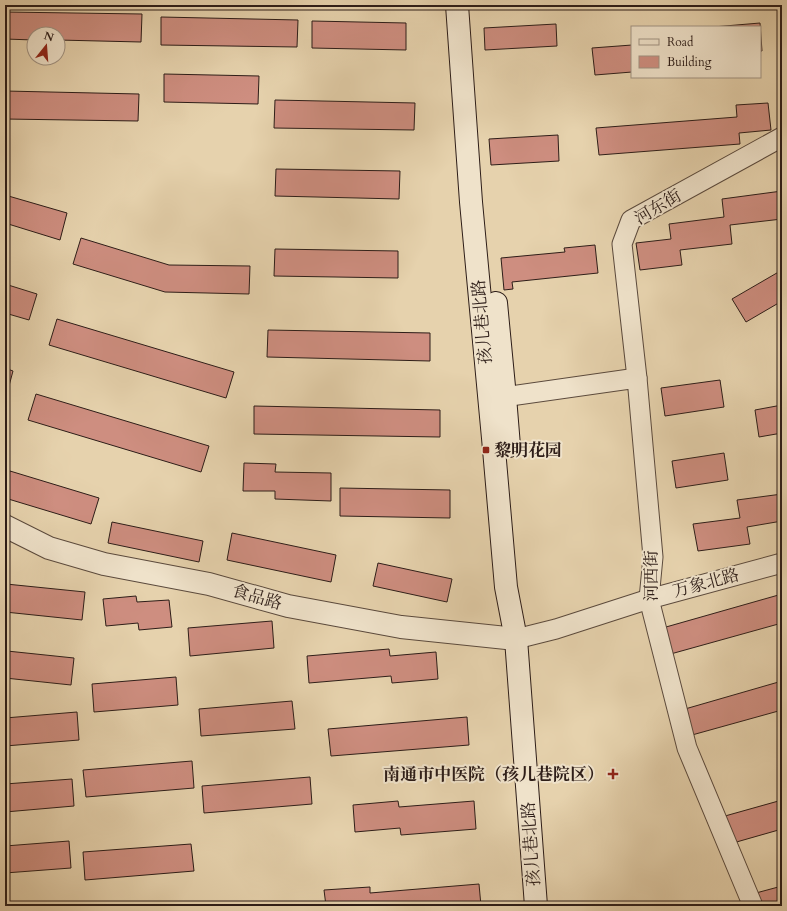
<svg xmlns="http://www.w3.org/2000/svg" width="787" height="911" viewBox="0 0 787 911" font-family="Cardo,'Noto Serif SC',serif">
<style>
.building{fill:#ce8e80;stroke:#2d1d18}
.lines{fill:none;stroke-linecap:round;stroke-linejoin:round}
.minor-casing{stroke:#5b4a3d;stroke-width:21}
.tertiary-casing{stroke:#5b4a3d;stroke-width:24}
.secondary-casing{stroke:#2d1d18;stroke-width:24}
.minor{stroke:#efe2ca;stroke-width:19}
.tertiary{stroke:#efe2ca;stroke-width:22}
.secondary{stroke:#efe2ca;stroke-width:22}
.poi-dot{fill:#8f2418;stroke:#efe2ca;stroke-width:1.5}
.labels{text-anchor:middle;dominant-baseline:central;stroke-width:4;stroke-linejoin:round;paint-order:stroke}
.street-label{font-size:17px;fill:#2d1d18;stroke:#efe2ca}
.poi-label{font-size:17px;font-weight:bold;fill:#2d1d18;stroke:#efe2ca;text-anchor:start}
</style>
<rect width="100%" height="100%" fill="#e6d2ad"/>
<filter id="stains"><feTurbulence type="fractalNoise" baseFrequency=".005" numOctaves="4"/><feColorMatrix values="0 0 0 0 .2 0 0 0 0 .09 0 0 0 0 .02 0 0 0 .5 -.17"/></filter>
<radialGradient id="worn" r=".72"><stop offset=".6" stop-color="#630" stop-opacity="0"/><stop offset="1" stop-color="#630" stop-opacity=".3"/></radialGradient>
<g class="building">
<path d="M5,12L142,14L141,42L58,40V34H34V40L5,39Z"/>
<path d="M161,17L298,20L297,47L161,45Z"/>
<path d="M312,21L406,23V50L312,48Z"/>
<path d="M760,23L762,51H760V27H713Z"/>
<path d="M556,24L557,46L485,50L484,28Z"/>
<path d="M632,45V72L595,75L592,48Z"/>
<path d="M164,74L259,76L258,104L164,102Z"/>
<path d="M5,91L139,94L138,121L5,119Z"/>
<path d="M275,100L415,103L414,130L274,128Z"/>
<path d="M768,103L771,130L739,133L740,144L599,155L596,128L737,117L736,105Z"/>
<path d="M558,135L559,161L491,165L489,139Z"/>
<path d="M276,169L400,171L399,199L275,196Z"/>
<path d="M782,191V219L730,225L732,244L680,250L682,265L640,270L636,243L671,239L669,224L724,217L722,199Z"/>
<path d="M5,195L67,213L60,240L5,223Z"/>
<path d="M81,238L169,265L250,266L249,294L165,292L73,264Z"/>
<path d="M595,245L598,273L512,282L513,289L504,290L501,258L565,252L564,248Z"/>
<path d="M275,249L398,251V278L274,276Z"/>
<path d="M782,270V301L746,322L732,299Z"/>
<path d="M5,284L37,294L29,320L5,313Z"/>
<path d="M57,319L234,372L226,398L49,345Z"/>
<path d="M268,330L430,333V361L267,357Z"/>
<path d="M5,368L13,371L6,397H5Z"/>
<path d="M720,380L724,407L665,416L661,388Z"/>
<path d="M36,394L209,446L201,472L28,420Z"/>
<path d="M782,405V433L759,437L755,410Z"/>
<path d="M254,406L440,410V437L254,434Z"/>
<path d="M724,453L728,480L676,488L672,461Z"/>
<path d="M244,463L276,464L275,472L331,473V501L275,499V491H243Z"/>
<path d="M10,471L99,498L91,524L5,498V489Z"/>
<path d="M340,488L450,490V518L340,516Z"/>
<path d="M782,494V521L747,527L750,544L698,551L693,524L740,518L737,500Z"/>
<path d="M112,522L203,541L199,562L108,543Z"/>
<path d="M232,533L336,555L331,582L227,560Z"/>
<path d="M378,563L452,579L447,602L373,586Z"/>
<path d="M6,584L85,592L82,620L5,612Z"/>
<path d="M782,594V623L667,655L659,629Z"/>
<path d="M136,596L137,602L169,600L172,627L139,630L138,623L106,626L103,599Z"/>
<path d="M272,621L274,648L190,656L188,628Z"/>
<path d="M389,649L390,656L436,652L438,679L392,683L391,676L309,683L307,656Z"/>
<path d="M7,651L74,658L71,685L5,678Z"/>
<path d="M176,677L178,705L94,712L92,684Z"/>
<path d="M782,681V710L692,735L685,709Z"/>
<path d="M292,701L295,729L201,736L199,709Z"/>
<path d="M77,712L79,740L5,746V718Z"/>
<path d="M467,717L469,745L331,756L328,729Z"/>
<path d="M192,761L194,788L86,797L83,770Z"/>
<path d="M310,777L312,804L204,813L202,786Z"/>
<path d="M72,779L74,806L5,812V784Z"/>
<path d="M782,800V829L733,843L725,816Z"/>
<path d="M398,801L399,807L474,801L476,829L401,835L400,828L355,832L353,805Z"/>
<path d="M69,841L71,868L5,873V846Z"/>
<path d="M191,844L194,871L85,880L83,852Z"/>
<path d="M479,884L481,906H326L324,890L370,887V893Z"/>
<path d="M782,886V906H759L756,893Z"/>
</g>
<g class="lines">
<defs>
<g id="minor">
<path d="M637,378L622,244L631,220L782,137"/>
<path d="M490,399L637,378L653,557L649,599L687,748L753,906"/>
<path d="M516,639L556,629L649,599L782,563"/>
</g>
<path id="tertiary" d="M5,526L49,548L104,564L209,584L288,606L401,627L516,639"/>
<g id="secondary">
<path d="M457,5L471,202L493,438L506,587L516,639L536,906"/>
<path d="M496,303L505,397L509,446"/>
</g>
</defs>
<use href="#minor" class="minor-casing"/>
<use href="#tertiary" class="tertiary-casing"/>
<use href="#secondary" class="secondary-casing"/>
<use href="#minor" class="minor"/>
<use href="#tertiary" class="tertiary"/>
<use href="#secondary" class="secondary"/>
</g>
<g class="poi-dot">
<rect x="482" y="446" width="8" height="8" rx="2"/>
<path d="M611 768h4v4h4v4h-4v4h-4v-4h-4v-4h4z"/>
</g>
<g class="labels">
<g class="street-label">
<text transform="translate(658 207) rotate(-31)">河东街</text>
<text transform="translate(482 322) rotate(-95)">孩儿巷北路</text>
<text transform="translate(651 576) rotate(-90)">河西街</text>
<text transform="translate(706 583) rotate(-15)">万象北路</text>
<text transform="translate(257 597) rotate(16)">食品路</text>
<text transform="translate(531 844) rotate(-94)">孩儿巷北路</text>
</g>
<g class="poi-label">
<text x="494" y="450">黎明花园</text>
<text x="604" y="774" text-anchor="end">南通市中医院（孩儿巷院区）</text>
</g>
</g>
<rect width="787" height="911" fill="none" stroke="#e6d2ad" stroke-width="20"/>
<rect x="6" y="6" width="775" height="899" fill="none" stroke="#2d1d18" stroke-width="2"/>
<rect x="10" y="10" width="767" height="891" fill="none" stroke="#2d1d18"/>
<rect x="631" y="26" width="130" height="52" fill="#efe2ca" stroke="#a19383"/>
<rect x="639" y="39" width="20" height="6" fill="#efe2ca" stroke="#a19383"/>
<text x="667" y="46" font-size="12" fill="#2d1d18">Road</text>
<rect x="639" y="56" width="20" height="12" fill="#ce8e80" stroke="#a19383"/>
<text x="667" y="66" font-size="12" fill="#2d1d18">Building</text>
<g transform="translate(46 46) rotate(17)"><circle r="19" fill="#efe2ca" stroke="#a19383"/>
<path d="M0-3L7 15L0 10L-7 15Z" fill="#8f2418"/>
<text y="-6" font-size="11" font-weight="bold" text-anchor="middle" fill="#2d1d18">N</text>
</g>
<rect width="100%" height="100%" filter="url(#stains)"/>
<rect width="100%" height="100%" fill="url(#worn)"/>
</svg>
